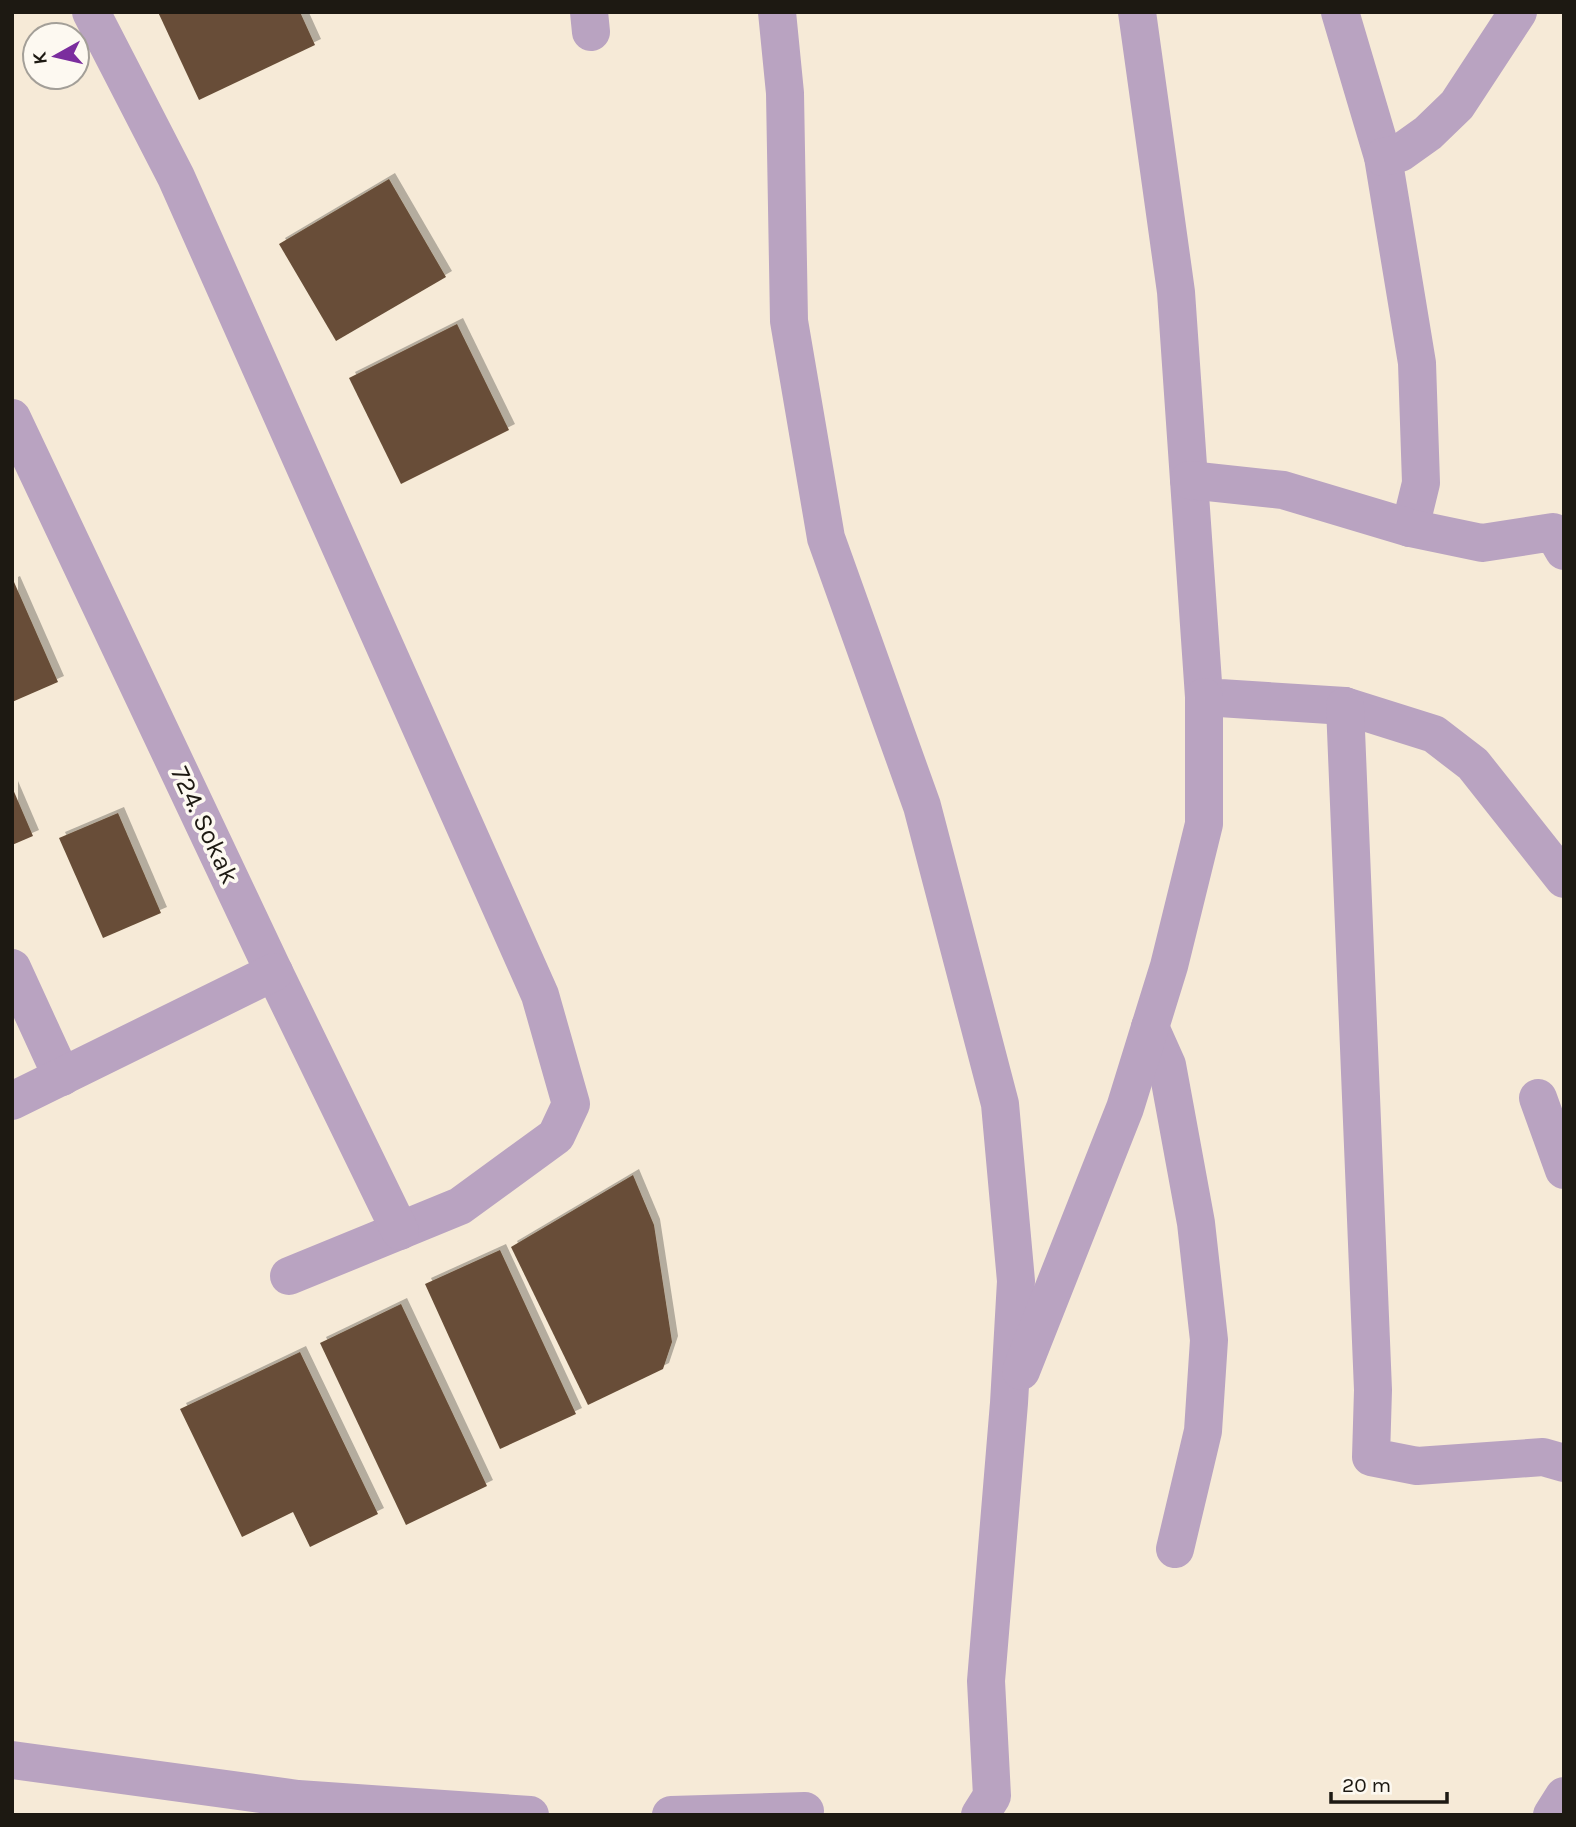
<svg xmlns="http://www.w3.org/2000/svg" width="1576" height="1827" viewBox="0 0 1576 1827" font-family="Karla,sans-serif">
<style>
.building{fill:#684e37;filter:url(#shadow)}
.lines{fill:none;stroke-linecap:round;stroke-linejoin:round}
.minor{stroke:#b9a3c1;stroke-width:38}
.labels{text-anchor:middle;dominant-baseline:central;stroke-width:7;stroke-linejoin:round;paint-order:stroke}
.street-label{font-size:26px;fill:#1d1912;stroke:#fdf9f1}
</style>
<defs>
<filter id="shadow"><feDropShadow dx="6" dy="-6" stdDeviation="0" flood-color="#0004"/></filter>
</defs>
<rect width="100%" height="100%" fill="#f6ead7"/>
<g class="building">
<path d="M158,12H300L315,45L199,100Z"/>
<path d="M389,179L446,277L336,341L279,244Z"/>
<path d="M457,324L509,430L401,484L349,378Z"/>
<path d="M14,582L58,682L12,702V583Z"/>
<path d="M12,787L33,836L12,845Z"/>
<path d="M118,813L161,913L103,938L59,838Z"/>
<path d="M633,1175L654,1225L672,1342L663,1369L588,1405L511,1247Z"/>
<path d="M500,1250L576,1414L500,1449L425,1284Z"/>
<path d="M401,1304L487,1486L406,1525L320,1343Z"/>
<path d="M300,1352L378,1514L310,1547L293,1512L242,1537L180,1409Z"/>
</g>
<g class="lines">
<g class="minor">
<path d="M91,12L176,177L540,995L571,1104L556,1136L460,1206L289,1276"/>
<path d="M589,12L591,32"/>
<path d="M777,12L785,93L789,321L826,538L922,806L1000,1104L1016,1281L1009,1403L986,1681L992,1796L980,1815"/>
<path d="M1137,12L1176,292L1204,697L1345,706L1434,734L1473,764L1564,879"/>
<path d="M1340,12L1383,157L1417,363L1421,483L1410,528"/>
<path d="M1383,157L1400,153L1428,133L1457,105L1518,12"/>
<path d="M12,418L274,972L400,1231"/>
<path d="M1189,480L1283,490L1410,528L1482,543L1553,532L1564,551"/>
<path d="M1345,706L1373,1390L1371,1457L1417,1466L1543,1457L1564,1463"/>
<path d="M12,968L62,1077"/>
<path d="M1150,1027L1167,1065L1196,1223L1209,1340L1203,1431L1175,1549"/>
<path d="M1538,1098L1564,1170"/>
<path d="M12,1101L274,972"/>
<path d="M1021,1371L1125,1108L1169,966L1204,824V697"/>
<path d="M12,1760L298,1799L530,1815"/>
<path d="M671,1815L805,1811"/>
<path d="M1552,1815L1564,1796"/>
</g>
</g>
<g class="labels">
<g class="street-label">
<text transform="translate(205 825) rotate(65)">724. Sokak</text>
</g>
</g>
<rect width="1576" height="1827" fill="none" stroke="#1d1912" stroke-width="28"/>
<g transform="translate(56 56) rotate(262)"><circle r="33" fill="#fdf9f1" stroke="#a39f98" stroke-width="2"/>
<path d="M0-5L12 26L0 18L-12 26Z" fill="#7b2d9e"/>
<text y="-10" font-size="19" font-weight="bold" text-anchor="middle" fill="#1d1912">K</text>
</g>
<path d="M1331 1792v10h116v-10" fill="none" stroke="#1d1912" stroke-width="3.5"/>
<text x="1342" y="1792" font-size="21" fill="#1d1912" stroke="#fdf9f1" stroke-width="5" paint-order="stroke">20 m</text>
</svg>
